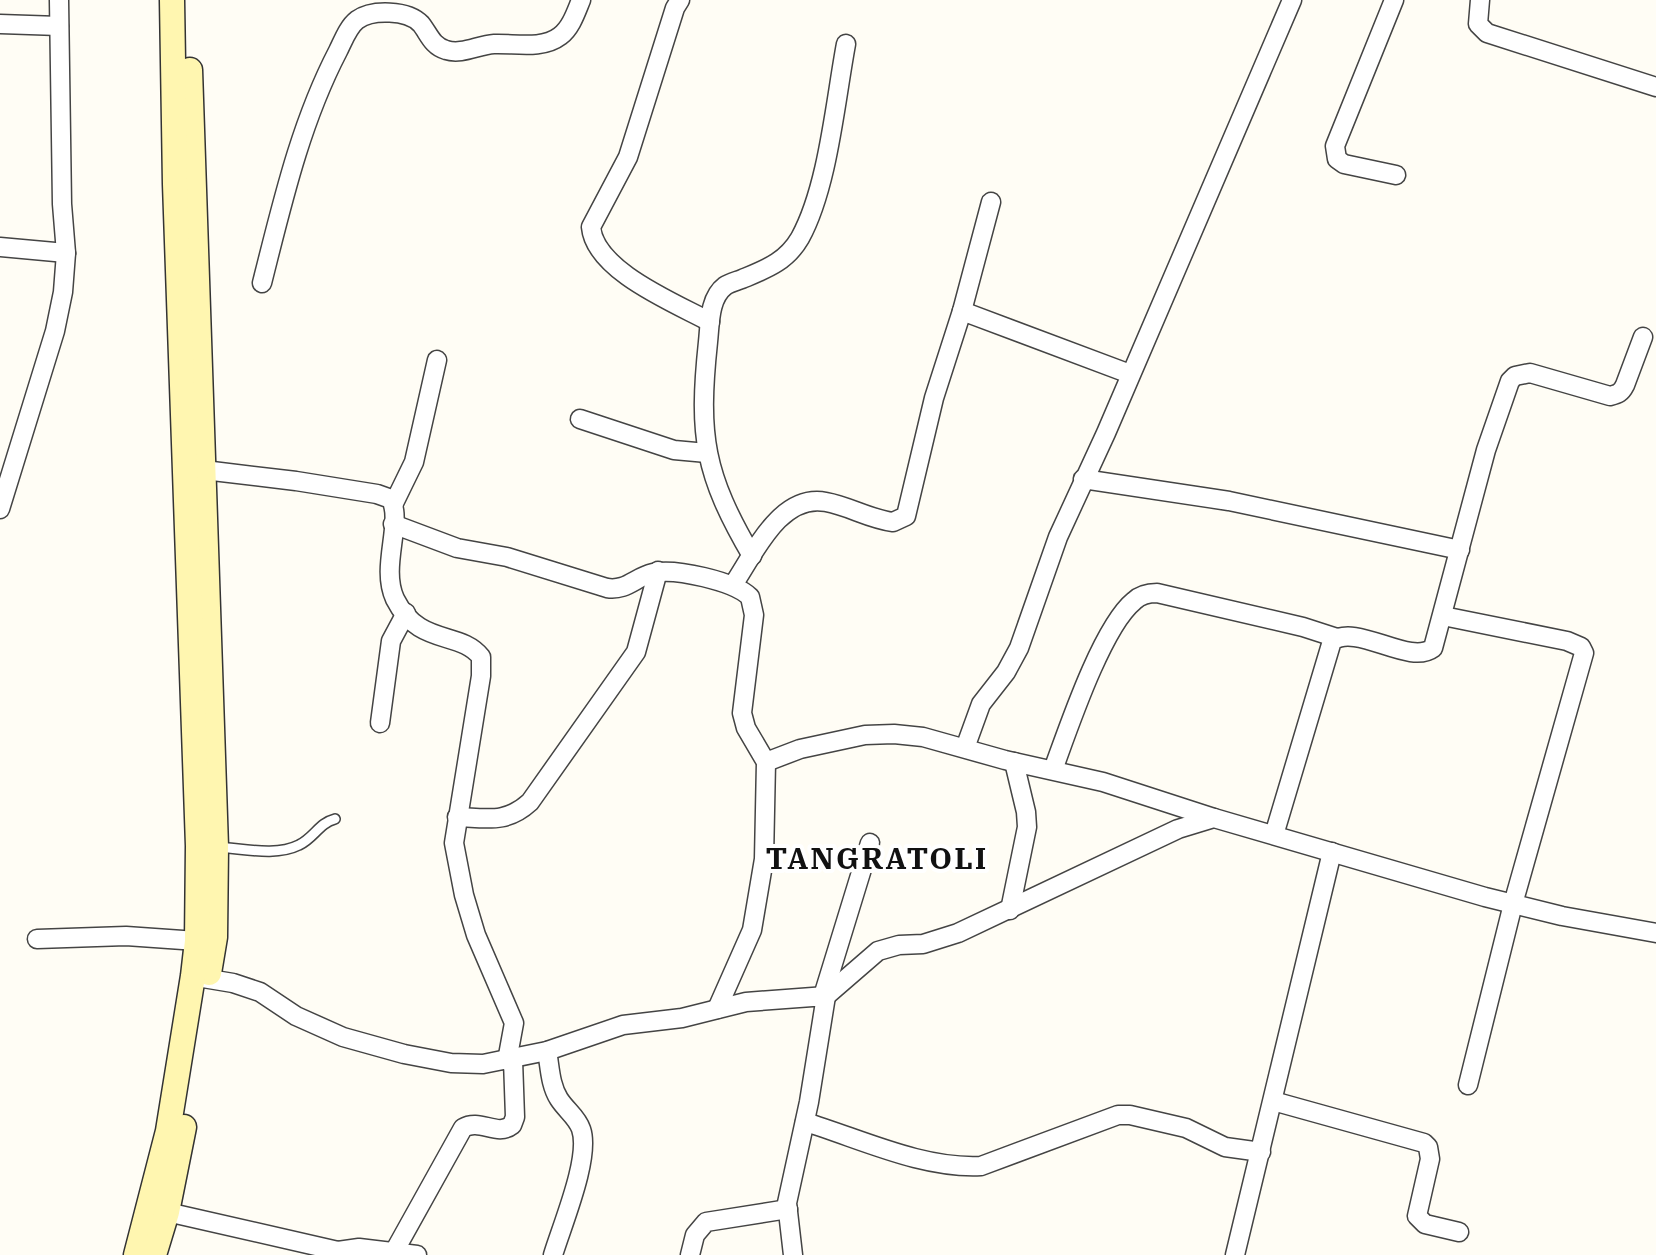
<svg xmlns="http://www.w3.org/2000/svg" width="1656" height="1255" viewBox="0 0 1656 1255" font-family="'IBM Plex Serif',serif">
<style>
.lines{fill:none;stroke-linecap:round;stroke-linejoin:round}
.lane-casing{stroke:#444;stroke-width:12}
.street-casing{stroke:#444;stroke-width:21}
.secondary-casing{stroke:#333;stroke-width:27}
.lane{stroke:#fff;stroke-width:9}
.street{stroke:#fff;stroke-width:18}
.secondary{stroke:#fff6b0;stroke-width:24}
.labels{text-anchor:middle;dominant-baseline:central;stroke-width:8;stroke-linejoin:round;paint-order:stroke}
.district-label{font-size:30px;font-weight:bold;letter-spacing:2px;fill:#111;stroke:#fff}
</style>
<rect width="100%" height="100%" fill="#fffdf5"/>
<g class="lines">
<defs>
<path id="lane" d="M216,847C242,848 275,857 299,845C314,838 319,823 335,819"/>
<g id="street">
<path d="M680,0L675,8L628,157L591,227C595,271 675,303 710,322"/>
<path d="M1394,0L1335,146L1337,159L1344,164L1396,175"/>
<path d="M1480,0L1478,24L1487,33L1656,87"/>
<path d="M0,24L59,26"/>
<path d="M0,247L66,253"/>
<path d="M262,283C282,204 300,124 338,51C343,41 348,27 357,20C372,9 408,10 421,24C429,34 432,46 446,50C462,55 478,45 494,44C514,43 542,50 560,36C571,28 576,12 581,0"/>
<path d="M962,311L1130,374"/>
<path d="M580,419L674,450L707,453"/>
<path d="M204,470L296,481L377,494L391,499C403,524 380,567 395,599C419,647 460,630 481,657V676L454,843L464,895L476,935L514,1023L507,1061"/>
<path d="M1083,479L1229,501L1460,550"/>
<path d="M394,503L414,462L437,360"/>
<path d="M0,509L55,331L63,292L66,253L62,204L59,0"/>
<path d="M393,524L457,548L507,557L607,588C627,591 635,577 653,573C675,568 734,581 750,597L754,615L742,713L746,728L766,762L764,859L752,930L717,1009"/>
<path d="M752,556C704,474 698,436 708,342C710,324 709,298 725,286C729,283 737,281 742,279C766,269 786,262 800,238C828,187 835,103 846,44"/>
<path d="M733,585C754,554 780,493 826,502C849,506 869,519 893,522L906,516L934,398L962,311L991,202"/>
<path d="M1443,616L1567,641L1581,647L1584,653L1513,904L1468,1085"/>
<path d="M380,723L391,641L406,613"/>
<path d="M965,748L981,704L1006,672L1019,648L1058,537L1106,433L1292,0"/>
<path d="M766,762L800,749L865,735L894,734L923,737L1005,760L1103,782L1214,818"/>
<path d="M1053,770C1068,729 1102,627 1134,601C1140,595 1149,593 1157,593L1303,627L1337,638"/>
<path d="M457,817C487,818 506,824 530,802L636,652L658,571"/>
<path d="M1274,835L1332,641C1357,623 1409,666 1433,648L1486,450L1510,381L1515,376L1530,373L1610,396C1618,394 1621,393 1625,385L1643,337"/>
<path d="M1010,910L1027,827L1026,812L1014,762"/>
<path d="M37,939L126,936L197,941"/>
<path d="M197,977L233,983L260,992L296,1016L343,1037L404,1054L451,1063L483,1064L547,1051L623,1025L682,1018L746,1002L826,996L809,1102L787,1203L793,1255"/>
<path d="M823,996L870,843"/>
<path d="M826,996L878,951L899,945L923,944L958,933L1178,829L1214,818L1485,897L1562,916L1656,933"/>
<path d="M547,1051C550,1067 550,1085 559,1099C566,1110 577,1117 581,1129C591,1157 562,1225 553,1255"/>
<path d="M1273,1101L1424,1143L1428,1147L1430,1159L1417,1216L1425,1224L1459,1232"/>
<path d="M805,1122C861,1139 922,1169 981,1166L1118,1115H1130L1186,1128L1225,1147L1261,1152"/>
<path d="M167,1212L338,1251L345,1255"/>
<path d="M338,1251L359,1248L417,1255"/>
<path d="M394,1252L463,1128C480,1118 497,1137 512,1125L515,1117L513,1060"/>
<path d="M690,1255L695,1235L706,1222L788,1209"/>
<path d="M1235,1255L1332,852"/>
</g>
<g id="secondary">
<path d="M190,70L216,847L215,937L209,973"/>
<path d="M136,1255L168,1131L193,976L197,941L198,846L175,184L172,0"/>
<path d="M154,1255L167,1212L184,1127"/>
</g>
</defs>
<use href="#lane" class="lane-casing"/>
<use href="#street" class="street-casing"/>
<use href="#secondary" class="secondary-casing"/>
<use href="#lane" class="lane"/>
<use href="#street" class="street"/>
<use href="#secondary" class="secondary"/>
</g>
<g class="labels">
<g class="district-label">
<text x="877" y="857">TANGRATOLI</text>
</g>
</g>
</svg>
